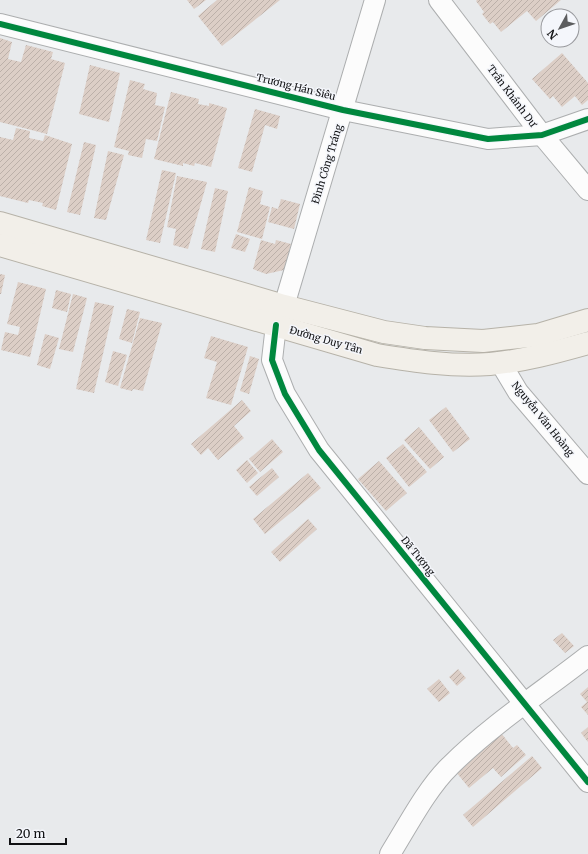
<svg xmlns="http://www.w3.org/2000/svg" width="588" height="854" viewBox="0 0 588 854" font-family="Merriweather,serif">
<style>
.building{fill:url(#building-hatch)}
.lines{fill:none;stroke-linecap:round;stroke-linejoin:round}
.street-casing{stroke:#acaeaf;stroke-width:22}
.primary-casing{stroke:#b6b2a8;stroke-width:24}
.street{stroke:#fcfcfc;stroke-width:20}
.primary{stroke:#f2efe9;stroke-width:22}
.cycleway-casing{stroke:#f4f6fb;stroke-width:8}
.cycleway{stroke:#00873e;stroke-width:6}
.labels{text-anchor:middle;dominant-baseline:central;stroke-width:3;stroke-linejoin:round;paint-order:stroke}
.street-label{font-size:10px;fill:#101113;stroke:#f4f6fb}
</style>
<defs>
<pattern id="building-hatch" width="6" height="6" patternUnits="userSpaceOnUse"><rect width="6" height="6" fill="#dccec6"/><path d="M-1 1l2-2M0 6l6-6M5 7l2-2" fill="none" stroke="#bcb0a9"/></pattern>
</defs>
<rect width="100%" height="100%" fill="#e8eaec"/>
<g class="building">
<path d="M187,0H206L194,9Z"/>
<path d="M217,0H280L222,46L198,16Z"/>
<path d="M477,0H561L536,21L527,11L501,32L493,22L490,24L482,14L484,12L476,1Z"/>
<path d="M0,38L12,42L8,59L21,62L26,45L53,52L51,59L65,63L47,134L0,122Z"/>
<path d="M562,53L588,83V100L582,105L575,96L562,107L553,96L550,99L532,79Z"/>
<path d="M90,65L120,73L109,122L79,114Z"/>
<path d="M130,80L145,84L143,89L157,93L155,105L165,107L157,141L146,139L142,158L128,155L129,151L114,147Z"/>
<path d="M171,92L199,99L198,104L209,106V103L227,108L211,167L195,163L194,166L183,163V166L154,159Z"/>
<path d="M255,109L280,116L277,129L265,125L252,172L238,168Z"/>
<path d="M16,128L30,131L29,138L43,141L45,135L72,144L56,210L42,206L43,203L29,200L28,203L0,196V137L13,140Z"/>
<path d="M84,142L96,145L80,215L67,212Z"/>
<path d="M108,151L124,155L106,220L94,218Z"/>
<path d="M162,170L176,173L160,243L146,240Z"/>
<path d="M177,176L207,182L188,249L173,245L176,229L167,227Z"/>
<path d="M249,187L263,191L260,204L270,207L262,239L237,232Z"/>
<path d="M215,188L228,191L215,252L201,249Z"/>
<path d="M281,199L300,204L294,229L268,222L272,207L278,209Z"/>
<path d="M236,234L250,239L245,252L231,248Z"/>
<path d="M261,240L275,244L276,240L291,244L284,270L266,274L253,269Z"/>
<path d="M0,274L5,275L1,294H0Z"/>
<path d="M18,282L46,289L30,357L1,350L5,332L18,335L20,327L7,324Z"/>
<path d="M56,290L71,294L67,312L52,308Z"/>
<path d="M73,294L87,298L73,352L59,349Z"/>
<path d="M95,302L114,306L94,393L76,389Z"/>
<path d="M127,309L140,312L132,343L119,339Z"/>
<path d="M140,318L162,323L143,391L133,389L132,391L120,388Z"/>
<path d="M45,334L59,338L50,369L37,365Z"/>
<path d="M211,336L248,347L231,405L206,398L217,362L204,358Z"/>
<path d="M113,351L127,355L118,386L105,382Z"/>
<path d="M250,356L259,359L249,394L240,391Z"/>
<path d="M242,400L251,411L234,426L244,438L218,460L208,448L201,455L191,444Z"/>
<path d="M446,407L470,439L453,452L429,420Z"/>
<path d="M419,427L444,457L430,469L404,440Z"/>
<path d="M272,439L283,452L260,472L249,459Z"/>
<path d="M403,444L427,472L409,487L386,458Z"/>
<path d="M247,460L258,473L247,483L236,470Z"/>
<path d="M379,461L407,493L386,511L358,479Z"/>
<path d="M272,468L279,477L257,496L249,487Z"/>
<path d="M308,473L321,488L265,534L253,519Z"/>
<path d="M308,519L317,529L280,562L271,552Z"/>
<path d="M562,633L574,646L565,653L553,640Z"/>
<path d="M458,669L466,678L457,686L449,677Z"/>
<path d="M439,679L450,693L439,702L427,689Z"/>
<path d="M588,687V715L581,707L587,702L580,694Z"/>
<path d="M588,727V742L581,733Z"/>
<path d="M501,733L513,748L517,745L526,755L501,777L493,768L469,788L456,772Z"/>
<path d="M532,756L542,768L473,827L463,815Z"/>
</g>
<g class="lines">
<defs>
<g id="street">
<path d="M439,0L542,135L588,190"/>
<path d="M0,24L343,110L488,139L542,135L588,119"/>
<path d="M284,306L375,0"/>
<path d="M276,325L272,360L285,394L319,450L588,782"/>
<path d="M500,362L518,392L588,474"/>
<path d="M390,854C407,827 427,788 450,766C491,725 542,692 588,656"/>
</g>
<g id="primary">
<path d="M0,223L284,306L384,332L425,338L483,341L538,335L588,320"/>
<path d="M0,245L377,355C414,361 452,367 490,364C523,361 556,352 588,343"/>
</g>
</defs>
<use href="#street" class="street-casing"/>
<use href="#primary" class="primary-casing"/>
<use href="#street" class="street"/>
<use href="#primary" class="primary"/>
<defs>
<g id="cycleway">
<path d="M0,24L343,110L488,139L542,135L588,119"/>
<path d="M276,325L272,360L285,394L319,450L588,782"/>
</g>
</defs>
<use href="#cycleway" class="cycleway-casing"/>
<use href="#cycleway" class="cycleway"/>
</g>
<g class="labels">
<g class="street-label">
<text transform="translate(296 87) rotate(14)">Trương Hán Siêu</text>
<text transform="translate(512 96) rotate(53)">Trần Khánh Dư</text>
<text transform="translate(327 164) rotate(-73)">Đinh Công Tráng</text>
<text transform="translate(326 340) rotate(16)">Đường Duy Tân</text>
<text transform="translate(543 419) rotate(51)">Nguyễn Văn Hoàng</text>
<text transform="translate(418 556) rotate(51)">Dã Tượng</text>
</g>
</g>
<g transform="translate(560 28) rotate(230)"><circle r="19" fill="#f4f6fb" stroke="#999a9e"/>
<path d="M0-3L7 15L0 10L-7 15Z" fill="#5c5d5f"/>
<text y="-6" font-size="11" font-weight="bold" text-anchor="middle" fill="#101113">N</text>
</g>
<path d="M10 838v6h56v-6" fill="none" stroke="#101113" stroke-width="2"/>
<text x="16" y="838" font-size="12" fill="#101113" stroke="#f4f6fb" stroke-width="3" paint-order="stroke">20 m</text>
</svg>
